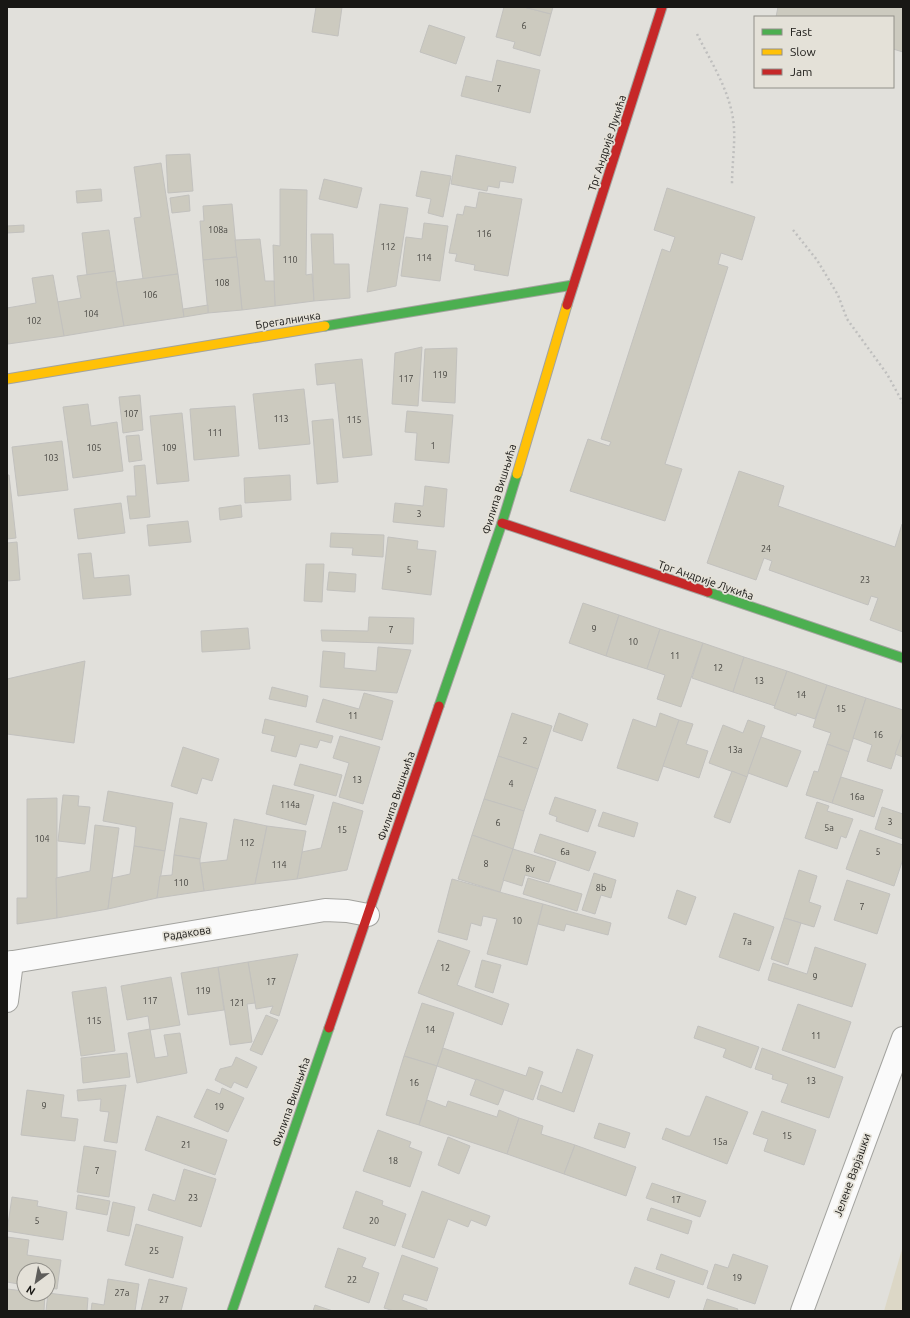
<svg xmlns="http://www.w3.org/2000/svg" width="910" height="1318" viewBox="0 0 910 1318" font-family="Ubuntu,sans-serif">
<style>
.green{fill:#dcd7c6}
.building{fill:#cccabf;stroke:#c2c1be}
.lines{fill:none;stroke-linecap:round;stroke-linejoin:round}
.street-casing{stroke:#a3a39f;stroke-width:24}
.fast-casing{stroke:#a3a39f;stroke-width:11}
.slow-casing{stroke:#a3a39f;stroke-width:11}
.jam-casing{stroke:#a3a39f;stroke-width:11}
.path{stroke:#bfbfbe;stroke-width:2.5;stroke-dasharray:2 3;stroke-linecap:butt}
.street{stroke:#fafafa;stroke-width:22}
.fast{stroke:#4caf50;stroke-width:9}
.slow{stroke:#ffc107;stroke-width:9}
.jam{stroke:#c62828;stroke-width:9}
.labels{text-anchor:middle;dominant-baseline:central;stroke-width:3.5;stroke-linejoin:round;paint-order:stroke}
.number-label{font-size:9px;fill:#464540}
.street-label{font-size:11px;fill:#181714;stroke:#e4e1d8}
</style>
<rect width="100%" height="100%" fill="#e1e0db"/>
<path class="green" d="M903,1246V1311H884Z"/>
<g class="building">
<path d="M316,7H342L338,36L312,32Z"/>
<path d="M504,7H524L551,14L540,56L513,48L515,42L496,37Z"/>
<path d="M524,7H553L551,14Z"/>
<path d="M778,7H903V52L893,49V17H776Z"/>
<path d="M429,25L465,37L456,64L420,52Z"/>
<path d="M497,60L540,70L530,113L461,96L466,76L492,82Z"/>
<path d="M190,154L193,191L168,193L166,155Z"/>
<path d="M456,155L516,167L513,183L500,181L499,188L488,186L487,191L451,184Z"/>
<path d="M161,163L178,274L143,279L134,218L141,217L134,167Z"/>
<path d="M421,171L451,176L443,217L428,213L431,199L416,196Z"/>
<path d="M324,179L362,188L357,208L319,199Z"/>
<path d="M667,188L755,217L742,260L721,253L718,264L728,267L665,464L682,469L665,521L570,491L588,439L609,446L611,442L601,439L662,249L670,252L675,237L654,230Z"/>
<path d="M101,189L102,201L77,203L76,191Z"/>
<path d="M280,189L307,190L306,275L312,274L314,301L275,306L273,245L280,246Z"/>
<path d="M479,192L522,199L508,276L474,270L475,265L455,261L457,254L449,253L457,214L463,215L465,206L476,208Z"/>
<path d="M189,195L190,211L172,213L170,198Z"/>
<path d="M232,204L237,257L203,260L200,221H204L203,206Z"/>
<path d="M380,204L408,208L396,286L367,292Z"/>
<path d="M424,223L448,226L440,281L401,276L406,237L422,239Z"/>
<path d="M24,225V232L7,233V226Z"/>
<path d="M109,230L115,271L87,275L82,233Z"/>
<path d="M311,234H333L334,264H349L350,298L314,301Z"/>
<path d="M260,239L265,281H274L275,306L242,310L235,240Z"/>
<path d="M237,257L242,310L208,313L203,260Z"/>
<path d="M115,271L124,326L64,336L57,302L81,298L77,276Z"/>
<path d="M178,274L184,317L124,326L116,282Z"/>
<path d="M53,275L64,336L8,344L7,334V308L36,303L32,278Z"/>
<path d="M208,305V313L184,317L183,309Z"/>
<path d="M422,347L418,406L392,404L395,353Z"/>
<path d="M457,348L455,403L422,401L425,349Z"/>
<path d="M362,359L372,455L343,458L335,383L317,385L315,364Z"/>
<path d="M304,389L310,444L259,449L253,394Z"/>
<path d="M140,395L143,430L123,433L119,397Z"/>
<path d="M88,404L91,426L117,422L123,471L73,478L63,407Z"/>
<path d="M235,406L239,456L194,460L190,409Z"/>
<path d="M407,411L453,415L449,463L415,460L417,433L405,432Z"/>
<path d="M182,413L189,481L157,484L150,416Z"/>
<path d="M333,419L338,482L317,484L312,421Z"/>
<path d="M139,435L142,460L129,462L126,436Z"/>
<path d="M62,441L68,490L18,496L12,447Z"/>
<path d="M145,465L150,517L130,519L127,496H136L134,466Z"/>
<path d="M739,471L784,486L778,506L895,547L902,524H903V632L870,620L878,598L871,596L868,605L769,570L772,561L764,558L756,580L707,563Z"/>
<path d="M7,475H9L16,538L7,539Z"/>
<path d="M290,475L291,500L245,503L244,478Z"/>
<path d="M425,486L447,489L444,527L393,522L395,503L423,506Z"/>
<path d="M121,503L125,533L78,539L74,509Z"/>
<path d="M241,505L242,517L220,520L219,508Z"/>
<path d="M188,521L191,542L149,546L147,525Z"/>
<path d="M331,533L384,535L383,557L352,555L353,548L330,547Z"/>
<path d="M388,537L418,541L417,549L436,551L431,595L382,589Z"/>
<path d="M17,542L20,580L7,581V543Z"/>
<path d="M91,553L94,578L129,575L131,595L83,599L78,554Z"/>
<path d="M306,564H324L322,602L304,601Z"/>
<path d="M329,572L356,574L355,592L327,590Z"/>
<path d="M583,603L619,615L606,656L569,643Z"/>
<path d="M619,615L660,629L647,669L606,656Z"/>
<path d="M369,617L414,618L413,644L322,641L321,630L368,631Z"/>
<path d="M248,628L250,649L202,652L201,631Z"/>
<path d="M660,629L703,643L681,707L657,699L665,675L647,669Z"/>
<path d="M703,643L744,657L733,692L692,678Z"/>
<path d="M378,647L411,650L397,693L320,687L323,651L345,653L344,668L376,671Z"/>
<path d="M744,657L787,671L775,706L733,692Z"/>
<path d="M85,661L74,743L7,734V679Z"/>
<path d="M787,671L827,685L815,719L797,713L796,716L774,708Z"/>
<path d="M827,685L866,698L849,752L827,744L831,733L813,727Z"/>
<path d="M272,687L308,696L306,707L269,699Z"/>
<path d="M364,693L393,701L382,740L316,722L323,699L359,709Z"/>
<path d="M866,698L903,710V732L891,769L867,761L872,745L853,738Z"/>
<path d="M512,713L552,726L538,769L498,756Z"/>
<path d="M559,713L588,724L582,741L553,731Z"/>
<path d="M660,713L679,720L658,781L617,768L633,719L656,727Z"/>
<path d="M265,719L333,736L331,743L320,740L317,748L300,744L296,757L271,751L275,736L262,733Z"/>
<path d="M679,720L693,724L686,744L708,751L699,778L663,766Z"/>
<path d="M748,720L765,726L747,777L709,763L723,725L743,733Z"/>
<path d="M903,732V757L895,754Z"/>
<path d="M340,736L380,747L363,804L339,797L349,763L333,758Z"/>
<path d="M761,737L801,751L787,787L748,773Z"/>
<path d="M827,744L849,752L832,803L806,795L814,771L818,772Z"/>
<path d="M183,747L219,759L212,781L202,778L197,794L171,786Z"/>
<path d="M498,756L538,769L524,811L484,799Z"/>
<path d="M300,764L342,775L336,796L294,785Z"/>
<path d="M732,771L747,777L730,823L714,817Z"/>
<path d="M841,777L883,790L874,817L832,803Z"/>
<path d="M273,785L314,795L306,825L266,814Z"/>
<path d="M108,791L173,803L165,851L134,846L136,827L103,821Z"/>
<path d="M63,795L79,796L78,806L90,807L85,844L58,841Z"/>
<path d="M555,797L596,810L588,832L556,821L557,817L549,814Z"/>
<path d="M57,798V918L17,924V898H27V799Z"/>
<path d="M484,799L524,811L513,849L472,835Z"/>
<path d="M333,802L363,811L347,870L297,879L302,852L321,848Z"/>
<path d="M817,802L829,806L827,811L853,819L846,838L841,836L837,849L805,838Z"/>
<path d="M882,807L903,814V839L875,829Z"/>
<path d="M603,812L638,823L634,837L598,826Z"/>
<path d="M180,818L207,823L200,859L174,855Z"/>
<path d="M234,819L267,826L255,884L204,891L200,863L227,860Z"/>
<path d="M95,825L119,828L108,909L57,918L56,878L90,871Z"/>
<path d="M267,826L306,831L297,879L255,884Z"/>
<path d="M860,830L903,845V859L894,886L846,869Z"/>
<path d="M540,834L596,852L589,871L534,852Z"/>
<path d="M472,835L513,849L500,892L458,879Z"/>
<path d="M134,846L165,851L157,898L108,909L112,878L130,874Z"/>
<path d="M513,849L556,862L549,882L525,875L522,886L503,880Z"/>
<path d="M174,855L200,859V863L204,891L157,898L160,876L172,875Z"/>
<path d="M799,870L817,876L809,902L821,906L814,927L784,918Z"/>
<path d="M594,873L616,880L611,898L601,895L595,914L582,910Z"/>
<path d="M528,878L582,894L577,911L523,894Z"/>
<path d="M452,879L543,904L527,965L487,954L497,919L483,916L481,926L471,923L467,940L438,932Z"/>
<path d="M847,880L890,894L877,934L834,920Z"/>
<path d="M677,890L696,897L686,925L668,918Z"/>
<path d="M543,904L611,923L608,935L566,924L564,931L538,924Z"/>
<path d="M734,913L774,927L759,971L719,957Z"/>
<path d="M784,918L801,923L788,965L771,959Z"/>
<path d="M438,940L470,951L457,985L509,1004L502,1025L418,993Z"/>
<path d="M815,947L866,964L852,1007L768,980L773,963L807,974Z"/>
<path d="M298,954L279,1016L270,1013L273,1006L256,1009L248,962Z"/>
<path d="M482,960L501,965L493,993L475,987Z"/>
<path d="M248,962L255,1003L247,1004L252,1042L230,1045L218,967Z"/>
<path d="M218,967L224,1010L188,1015L181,973Z"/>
<path d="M171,977L180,1025L150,1030L148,1016L127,1020L121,986Z"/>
<path d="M106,987L115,1051L81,1056L72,992Z"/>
<path d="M422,1003L454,1013L437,1066L404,1056Z"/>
<path d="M798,1004L851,1022L835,1068L782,1050Z"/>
<path d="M266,1015L278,1020L262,1055L250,1050Z"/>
<path d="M698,1026L759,1047L751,1068L723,1057L726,1049L694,1038Z"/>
<path d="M150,1029L155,1058L168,1056L164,1035L180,1033L187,1073L137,1083L128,1033Z"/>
<path d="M443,1048L526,1076L529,1067L543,1072L533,1100L437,1066Z"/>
<path d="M762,1048L843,1077L829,1118L781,1102L788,1084L772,1079L773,1075L755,1069Z"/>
<path d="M577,1049L593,1055L574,1112L537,1099L541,1085L562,1093Z"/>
<path d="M127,1053L130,1077L83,1083L81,1058Z"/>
<path d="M404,1056L437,1066L419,1125L386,1115Z"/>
<path d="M236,1057L257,1067L247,1088L234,1082L231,1088L215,1080L220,1069L232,1066Z"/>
<path d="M476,1079L504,1090L498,1105L470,1095Z"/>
<path d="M126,1085L117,1143L104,1141L109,1112L100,1111L101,1099L78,1101L77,1090Z"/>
<path d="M222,1088L244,1098L228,1132L194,1117L207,1089L220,1094Z"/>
<path d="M27,1090L64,1095L61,1117L78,1119L75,1141L21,1135Z"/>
<path d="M706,1096L748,1112L727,1164L662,1139L666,1128L686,1136H690Z"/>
<path d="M427,1100L446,1107L448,1101L497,1117L499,1110L519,1118L507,1154L419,1125Z"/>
<path d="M762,1111L816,1130L804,1165L764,1151L768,1139L753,1134Z"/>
<path d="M157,1116L227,1140L215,1175L145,1150Z"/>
<path d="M519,1118L543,1126L541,1134L575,1145L564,1174L507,1154Z"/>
<path d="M599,1123L630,1133L625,1148L594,1138Z"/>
<path d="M378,1130L411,1142L409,1147L422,1152L410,1187L363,1171Z"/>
<path d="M448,1137L470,1146L459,1174L438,1165Z"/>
<path d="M575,1145L636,1167L626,1196L564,1174Z"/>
<path d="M84,1146L116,1151L109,1197L77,1192Z"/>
<path d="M184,1169L216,1179L201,1227L148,1210L153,1194L175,1201Z"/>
<path d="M652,1183L706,1201L700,1217L646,1198Z"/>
<path d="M356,1191L383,1201L382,1205L406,1214L395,1246L343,1228Z"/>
<path d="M422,1191L490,1216L486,1226L471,1220L468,1227L448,1219L434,1258L402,1247Z"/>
<path d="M78,1195L110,1201L107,1215L76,1209Z"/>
<path d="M12,1197L38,1201L37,1206L67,1212L63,1240L7,1231Z"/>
<path d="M113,1202L135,1207L129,1236L107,1231Z"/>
<path d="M651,1208L692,1221L688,1234L647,1220Z"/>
<path d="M136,1224L183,1237L173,1278L125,1265Z"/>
<path d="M7,1237L29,1240L27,1255L61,1260L57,1289L48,1288V1270H24V1285L7,1282Z"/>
<path d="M338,1248L366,1258L362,1267L379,1273L369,1303L325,1287Z"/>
<path d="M661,1254L708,1271L703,1285L656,1269Z"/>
<path d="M733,1254L768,1266L755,1304L707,1288L715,1264L728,1268Z"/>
<path d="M402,1255L438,1268L427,1301L404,1294L402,1300L427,1309V1311H394L384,1308Z"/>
<path d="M635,1267L675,1281L669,1298L629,1284Z"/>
<path d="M108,1279L139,1284L135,1311H91L92,1303L104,1305Z"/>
<path d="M149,1279L187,1288L181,1311H141Z"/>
<path d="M7,1289L24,1291V1294H45L44,1311H7Z"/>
<path d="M48,1293L88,1298L87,1311H46Z"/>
<path d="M707,1299L738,1309L737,1311H703Z"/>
<path d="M315,1305L333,1311H313Z"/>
</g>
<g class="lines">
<defs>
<g id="street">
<path d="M7,963L325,910L347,911L368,915"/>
<path d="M7,1001L12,962"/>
<path d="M802,1311L903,1038"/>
</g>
<g id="fast">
<path d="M325,326L573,285"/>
<path d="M708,592L903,658"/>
<path d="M439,706L502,523L517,474"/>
<path d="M232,1311L329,1028"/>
</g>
<g id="slow">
<path d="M7,379L325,326"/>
<path d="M517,474L567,305"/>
</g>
<g id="jam">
<path d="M567,305L662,7"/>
<path d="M502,523L708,592"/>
<path d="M329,1028L439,706"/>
</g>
</defs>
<use href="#street" class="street-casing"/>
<use href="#fast" class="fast-casing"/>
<use href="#slow" class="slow-casing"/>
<use href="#jam" class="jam-casing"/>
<g class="path">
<path d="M697,34C712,64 732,94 734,128C735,146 732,165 732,184"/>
<path d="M793,230L817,260L838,295L847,319L887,374L903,403"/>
</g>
<use href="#street" class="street"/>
<use href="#fast" class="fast"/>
<use href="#slow" class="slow"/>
<use href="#jam" class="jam"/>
</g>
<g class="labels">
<g class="number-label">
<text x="524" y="26">6</text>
<text x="499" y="89">7</text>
<text x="218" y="230">108a</text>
<text x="484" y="234">116</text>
<text x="388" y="247">112</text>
<text x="424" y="258">114</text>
<text x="290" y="260">110</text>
<text x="222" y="283">108</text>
<text x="150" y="295">106</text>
<text x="91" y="314">104</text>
<text x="34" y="321">102</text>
<text x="440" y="375">119</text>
<text x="406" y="379">117</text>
<text x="131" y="414">107</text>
<text x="281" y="419">113</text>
<text x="354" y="420">115</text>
<text x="215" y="433">111</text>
<text x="433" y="446">1</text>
<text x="94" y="448">105</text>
<text x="169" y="448">109</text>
<text x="51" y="458">103</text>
<text x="419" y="514">3</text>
<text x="766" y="549">24</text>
<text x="409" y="570">5</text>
<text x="865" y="580">23</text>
<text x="594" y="629">9</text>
<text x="391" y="630">7</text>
<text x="633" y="642">10</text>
<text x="675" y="656">11</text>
<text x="718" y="668">12</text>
<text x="759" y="681">13</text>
<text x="801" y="695">14</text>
<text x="841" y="709">15</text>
<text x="353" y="716">11</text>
<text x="878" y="735">16</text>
<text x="525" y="741">2</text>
<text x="735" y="750">13a</text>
<text x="357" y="780">13</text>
<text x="511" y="784">4</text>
<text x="857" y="797">16a</text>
<text x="290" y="805">114a</text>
<text x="890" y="822">3</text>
<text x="498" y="823">6</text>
<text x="829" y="828">5a</text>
<text x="342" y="830">15</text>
<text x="42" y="839">104</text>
<text x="247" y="843">112</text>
<text x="565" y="852">6a</text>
<text x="878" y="852">5</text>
<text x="486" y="864">8</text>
<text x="279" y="865">114</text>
<text x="530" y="869">8v</text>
<text x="181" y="883">110</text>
<text x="601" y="888">8b</text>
<text x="862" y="907">7</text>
<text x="517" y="921">10</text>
<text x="747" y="942">7a</text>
<text x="445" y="968">12</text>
<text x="815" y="977">9</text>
<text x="271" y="982">17</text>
<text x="203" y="991">119</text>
<text x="150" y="1001">117</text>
<text x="237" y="1003">121</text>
<text x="94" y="1021">115</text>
<text x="430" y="1030">14</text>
<text x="816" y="1036">11</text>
<text x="811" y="1081">13</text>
<text x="414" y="1083">16</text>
<text x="44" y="1106">9</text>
<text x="219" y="1107">19</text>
<text x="787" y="1136">15</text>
<text x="720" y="1142">15a</text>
<text x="186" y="1145">21</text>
<text x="393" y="1161">18</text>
<text x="97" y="1171">7</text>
<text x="193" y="1198">23</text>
<text x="676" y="1200">17</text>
<text x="37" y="1221">5</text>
<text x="374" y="1221">20</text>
<text x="154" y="1251">25</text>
<text x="737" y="1278">19</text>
<text x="352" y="1280">22</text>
<text x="122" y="1293">27a</text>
<text x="164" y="1300">27</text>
</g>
<g class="street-label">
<text transform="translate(607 143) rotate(-72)">Трг Андрије Лукића</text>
<text transform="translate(288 320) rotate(-9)">Брегалничка</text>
<text transform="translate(499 489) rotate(-73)">Филипа Вишњића</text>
<text transform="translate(706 580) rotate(19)">Трг Андрије Лукића</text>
<text transform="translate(396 796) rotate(-71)">Филипа Вишњића</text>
<text transform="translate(187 933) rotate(-9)">Радакова</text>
<text transform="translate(291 1102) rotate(-71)">Филипа Вишњића</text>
<text transform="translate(852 1175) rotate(-70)">Јелене Варјашки</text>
</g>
</g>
<rect width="910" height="1318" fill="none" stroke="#181714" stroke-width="16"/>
<rect x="754" y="16" width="140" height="72" fill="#e4e1d8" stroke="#92908a"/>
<rect x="762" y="29" width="20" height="6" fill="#4caf50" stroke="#92908a"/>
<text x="790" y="36" font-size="12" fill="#181714">Fast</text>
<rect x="762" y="49" width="20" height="6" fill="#ffc107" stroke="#92908a"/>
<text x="790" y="56" font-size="12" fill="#181714">Slow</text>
<rect x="762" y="69" width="20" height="6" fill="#c62828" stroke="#92908a"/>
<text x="790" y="76" font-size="12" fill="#181714">Jam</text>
<g transform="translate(36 1282) rotate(212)"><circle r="19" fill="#e4e1d8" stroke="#92908a"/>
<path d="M0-3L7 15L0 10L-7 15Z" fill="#5e5d5a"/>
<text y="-6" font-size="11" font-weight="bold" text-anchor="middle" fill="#181714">N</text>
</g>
</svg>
